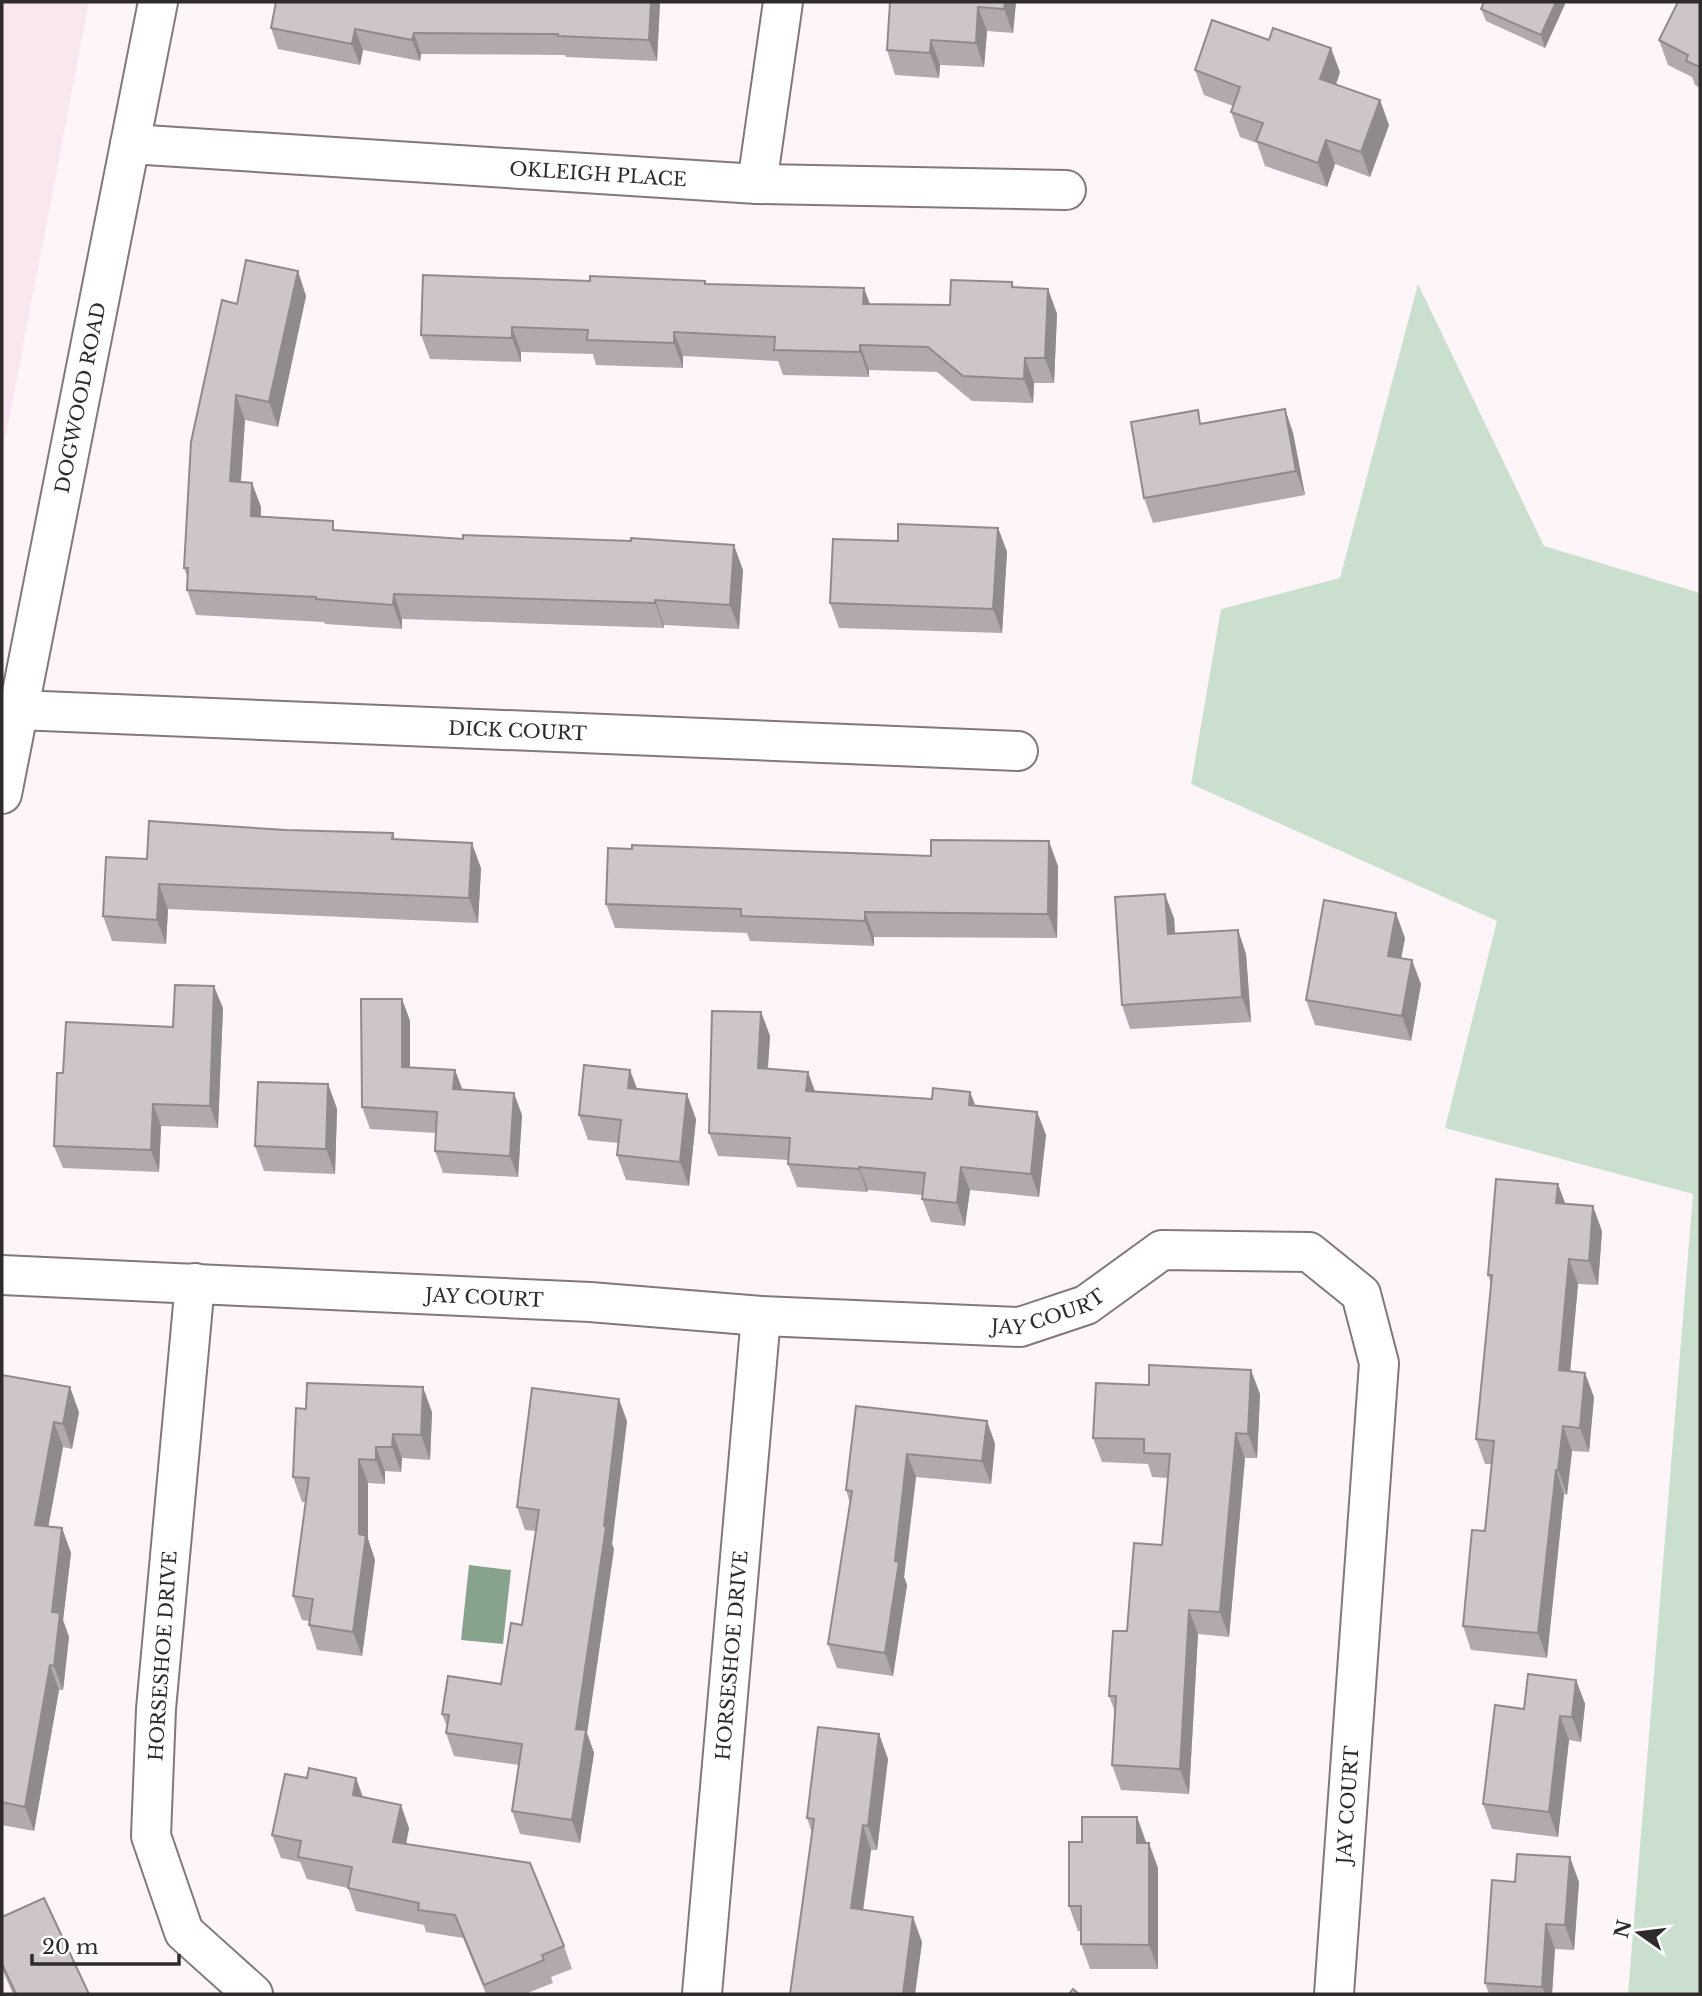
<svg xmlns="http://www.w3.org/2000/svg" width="1702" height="1996" viewBox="0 0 1702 1996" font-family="'Libre Baskerville',serif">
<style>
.built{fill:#f8e7ef}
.green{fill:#cbdfce}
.water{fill:#88a38d}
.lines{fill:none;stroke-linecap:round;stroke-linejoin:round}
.minor-casing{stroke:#80787c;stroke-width:42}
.minor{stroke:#fff;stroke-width:38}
.wall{fill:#b1a9ad}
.shaded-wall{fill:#908a8d}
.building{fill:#cec5c9;stroke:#908a8d;stroke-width:2}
.labels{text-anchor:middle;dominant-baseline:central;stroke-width:5;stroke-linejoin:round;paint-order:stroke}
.street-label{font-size:19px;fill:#2f2b2d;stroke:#fff}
</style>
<rect width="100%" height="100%" fill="#fef5f9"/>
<path class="built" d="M2,2H89L2,456Z"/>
<path class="green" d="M1418,284L1544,546L1700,593V1994H1628L1693,1194L1445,1128L1497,921L1191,784L1221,609L1340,578Z"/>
<path class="water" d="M469,1565L511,1570L503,1644L461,1640Z"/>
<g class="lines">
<defs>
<g id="minor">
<path id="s1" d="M130,144L757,184L1066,190"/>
<path d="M757,184L783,2"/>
<path id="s2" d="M18,710L1018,751"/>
<path id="s3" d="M2,794L158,2"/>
<path id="s4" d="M2,1275L590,1302L761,1316L1020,1327L1086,1305L1162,1250L1309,1252L1361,1294L1379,1363L1334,1994"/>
<path d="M195,1283L156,1709L151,1836L184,1932L253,1994"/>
<path id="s5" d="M702,1994L761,1316"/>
</g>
</defs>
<use href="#minor" class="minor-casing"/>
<use href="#minor" class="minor"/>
</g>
<g class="wall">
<path d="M660,2L657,61L566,57L565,55L421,54L420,61L363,50L360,65L278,49L271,28Z"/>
<path d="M890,2H1016L1013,33L987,31L984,67L940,65L939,78L895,75L887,50Z"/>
<path d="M1700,2V88L1695,85L1692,77L1668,65L1659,40Z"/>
<path d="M1565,4L1545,48L1486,21L1481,9Z"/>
<path d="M1195,70L1340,72L1336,85L1389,125L1370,177L1335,164L1327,187L1265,166L1257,143L1240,137L1231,112L1233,106L1204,95Z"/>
<path d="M1012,282L1014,287L1048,289L1057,314L1054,383H1034L1033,403L972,401L937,372L869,370V377L783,375L778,361L683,356V368L596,365L593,354L521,352V362L430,359L421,335L707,284L870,304L950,305Z"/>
<path d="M306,296L278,427L245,420L241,482L252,483L261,507V516L337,530L743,570L739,629L664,625V628L402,619V629L325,624L324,622L196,615L187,590V576L184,568L237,304Z"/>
<path d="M1285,409L1293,433L1305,495L1153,523L1144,498L1203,423Z"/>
<path d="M998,528L1007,552L1002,633L839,628L830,603L898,541Z"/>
<path d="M286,830L393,833L395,839L481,868L478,923L168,909L166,944L112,941L103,916L147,859Z"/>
<path d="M1058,866L1057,938L874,937V946L750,941L747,933L615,928L606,904Z"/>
<path d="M1174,918L1175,934L1238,930L1246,954L1251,1022L1130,1029L1122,1005Z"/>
<path d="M1405,938L1401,958L1421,984L1411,1041L1315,1025L1306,1000Z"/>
<path d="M402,999L410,1021V1067L455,1070L462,1089L522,1115L518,1177L443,1173L435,1151L436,1133L370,1129L362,1107Z"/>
<path d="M223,1008L218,1128L161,1126L159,1172L63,1168L54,1146L63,1073L173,1027Z"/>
<path d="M761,1012L770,1036L768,1069L808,1072L815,1091L932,1099L970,1092L975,1105L1037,1112L1046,1135L1039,1197L970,1190L965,1226L931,1222L922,1199L923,1195L868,1190L867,1192L797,1187L788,1164L789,1160L718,1156L709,1133Z"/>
<path d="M328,1084L337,1109L335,1174L264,1171L255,1146Z"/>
<path d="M637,1089L696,1119L689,1186L626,1180L617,1155L618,1143L588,1140L579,1115Z"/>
<path d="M1565,1204L1602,1231L1598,1285L1578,1284L1570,1371L1594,1397L1589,1452L1572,1451L1567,1495L1564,1494L1547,1658L1471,1650L1463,1626L1485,1531L1492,1464H1485L1476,1439L1491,1284L1488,1275Z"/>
<path d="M2,1375L79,1412L72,1449L63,1447L48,1527L62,1528L71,1553L63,1620L69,1637L63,1690H59L34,1831L2,1825Z"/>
<path d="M1260,1394L1257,1458H1245L1229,1637L1198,1634L1189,1794L1121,1790L1112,1765L1115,1712L1109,1696L1127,1631L1162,1545L1168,1478L1152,1477L1148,1464L1102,1462L1093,1438Z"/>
<path d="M856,1406L987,1421L995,1444L991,1484L916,1477L904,1577L907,1585L893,1676L837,1668L828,1644L850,1503L846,1490Z"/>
<path d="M432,1412L430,1460L402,1458L401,1472L385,1471V1484L368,1483V1539L375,1560L362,1656L317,1650L309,1625V1621L302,1620L293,1596L306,1502H302L293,1477Z"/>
<path d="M627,1421L612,1544L614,1549L587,1733L594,1753L580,1843L520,1834L512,1811L519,1765L454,1756L446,1733L447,1727L442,1714L501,1684L522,1625L536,1531L525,1530L517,1507Z"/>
<path d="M1576,1680L1585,1704L1581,1742L1569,1740L1558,1837L1492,1829L1483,1804L1524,1709Z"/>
<path d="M879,1734L888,1759L877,1850H871L863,1910L922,1942L915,1994H790L812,1833L807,1818Z"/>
<path d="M307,1778H356L363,1797L409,1828L406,1844L564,1946L572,1969L551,1977L553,1983L525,1994H486L463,1938L426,1932L424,1925L356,1911L348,1888L307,1879L300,1862L281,1858L272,1835Z"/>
<path d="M1137,1817L1146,1843L1158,1868V1969H1090L1081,1944V1931H1078L1069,1906Z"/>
<path d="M1515,1882H1579L1574,1950L1555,1949L1552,1994H1489L1485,1983Z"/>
<path d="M2,1917L89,1994H13L2,1969Z"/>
</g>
<g class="shaded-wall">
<path d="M651,2H660L657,61L649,40Z"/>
<path d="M1005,2H1016L1013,33L1004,9Z"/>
<path d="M1556,2H1564L1565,4L1545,48L1541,35Z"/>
<path d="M978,7L987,31L984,67L976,43Z"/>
<path d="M355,29L363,50L360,65L352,44Z"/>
<path d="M414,33L421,54L420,61L412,40Z"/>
<path d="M931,40L940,65L939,78L930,53Z"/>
<path d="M1331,48L1340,72L1329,104L1320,79Z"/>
<path d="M1380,100L1389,125L1370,177L1361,152Z"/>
<path d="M1326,140L1335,164L1327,187L1318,163Z"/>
<path d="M298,271L306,296L278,427L269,402Z"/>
<path d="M864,288L873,312L863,304Z"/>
<path d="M1048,289L1057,314L1054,383L1045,358Z"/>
<path d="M512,327L521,352V362L512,338Z"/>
<path d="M674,332L683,356V368L674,343Z"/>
<path d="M860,345L869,370V377L860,352Z"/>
<path d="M1025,358L1034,383L1033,403L1024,379Z"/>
<path d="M236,395L245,420L239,505L230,481Z"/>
<path d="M1285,409L1293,433L1305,495L1296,471Z"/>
<path d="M252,483L261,507L260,540L251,516Z"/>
<path d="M998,528L1007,552L1002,633L993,609Z"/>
<path d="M734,545L743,570L739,629L730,605Z"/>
<path d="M394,594L402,619V629L393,605Z"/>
<path d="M655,600L664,625V628L655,603Z"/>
<path d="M1049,841L1058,866L1057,938L1048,914Z"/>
<path d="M472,843L481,868L478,923L469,898Z"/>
<path d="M159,884L168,909L166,944L157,920Z"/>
<path d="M1165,894L1174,918L1177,959L1168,934Z"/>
<path d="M865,912L874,937V946L865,921Z"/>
<path d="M1396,913L1405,938L1397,980L1388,956Z"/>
<path d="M1238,930L1246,954L1251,1022L1242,997Z"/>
<path d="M1412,960L1421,984L1411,1041L1402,1016Z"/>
<path d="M214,986L223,1008L218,1128L210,1106Z"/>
<path d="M402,999L410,1021V1088L402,1067Z"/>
<path d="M761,1012L770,1036L766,1091L758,1068Z"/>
<path d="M455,1070L463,1091L453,1089Z"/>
<path d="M630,1070L639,1094L628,1088Z"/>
<path d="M808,1072L816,1095L806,1091Z"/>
<path d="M328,1084L337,1109L335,1174L326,1149Z"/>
<path d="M970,1092L979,1115L969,1105Z"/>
<path d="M514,1093L522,1115L518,1177L510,1156Z"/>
<path d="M687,1094L696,1119L689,1186L680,1162Z"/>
<path d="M153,1104L161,1126L159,1172L151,1150Z"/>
<path d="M1037,1112L1046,1135L1039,1197L1031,1174Z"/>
<path d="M859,1167L868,1190L867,1192L859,1169Z"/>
<path d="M961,1167L970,1190L965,1226L957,1203Z"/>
<path d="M1558,1184L1567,1208L1556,1203Z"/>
<path d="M1593,1206L1602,1231L1598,1285L1589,1261Z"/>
<path d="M1569,1259L1578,1284L1568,1395L1559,1370Z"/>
<path d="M1251,1370L1260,1394L1257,1458L1248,1434Z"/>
<path d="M1585,1373L1594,1397L1589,1452L1580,1428Z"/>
<path d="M70,1387L79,1412L72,1449L63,1424Z"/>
<path d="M423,1387L432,1412L430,1460L421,1435Z"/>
<path d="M619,1399L627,1421L612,1544L614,1549L587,1733L594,1753L580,1843L572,1820L576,1729L604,1526Z"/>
<path d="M987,1421L995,1444L991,1484L982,1461Z"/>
<path d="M54,1422L63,1447L44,1550L35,1525Z"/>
<path d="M1563,1426L1572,1451L1567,1495L1558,1470Z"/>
<path d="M1236,1433L1245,1458L1229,1637L1220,1612Z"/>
<path d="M393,1434L402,1458L401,1472L392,1447Z"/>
<path d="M376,1447L385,1471V1484L376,1460Z"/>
<path d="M907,1454L916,1477L904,1577L907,1585L893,1676L885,1653Z"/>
<path d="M359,1459L368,1483V1539L375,1560L362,1656L353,1632L359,1534Z"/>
<path d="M1556,1470L1564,1494L1547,1658L1538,1633Z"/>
<path d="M62,1528L71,1553L63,1620L69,1637L63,1690L54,1666L52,1612Z"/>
<path d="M1189,1610L1198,1634L1189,1794L1180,1769Z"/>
<path d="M50,1665L59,1690L34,1831L25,1807Z"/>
<path d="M1576,1680L1585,1704L1581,1742L1572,1717Z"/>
<path d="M1560,1716L1569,1740L1558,1837L1549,1812Z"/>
<path d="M879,1734L888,1759L877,1850L868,1826Z"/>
<path d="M356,1778L364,1801L353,1795Z"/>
<path d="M401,1805L409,1828L402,1865L393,1842Z"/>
<path d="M1137,1817L1146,1842V1868L1137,1843Z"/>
<path d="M863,1825L871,1850L860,1933L851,1908Z"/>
<path d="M1149,1843L1158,1868V1969L1149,1945Z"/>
<path d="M1570,1857L1579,1882L1574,1950L1565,1925Z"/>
<path d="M913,1917L922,1942L915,1994H903Z"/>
<path d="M1546,1924L1555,1949L1552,1994H1545L1542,1987Z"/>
</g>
<g class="building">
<path d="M276,2H651L649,40L558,36V34L414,33L412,40L355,29L352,44L271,28Z"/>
<path d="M890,2H1005L1004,9L978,7L976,43L931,40L930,53L887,50Z"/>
<path d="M1484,2H1556L1541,35L1481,9Z"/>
<path d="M1678,2H1700V67L1686,61L1688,55L1659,40Z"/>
<path d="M1212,20L1269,40L1273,28L1331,48L1320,79L1380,100L1361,152L1326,140L1318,163L1256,141L1263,123L1231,112L1240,87L1195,70Z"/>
<path d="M246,260L298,271L269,402L236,395L230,481L252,483L251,516L333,521V530L463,539V535L631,541V538L734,545L730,605L655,600V603L394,594L393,605L316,599V597L187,590L188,568H184L191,442L222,300L237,304Z"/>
<path d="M423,275L590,281V276L705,281V284L864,288L863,304L950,305L951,280L1012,282V287L1048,289L1045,358H1025L1024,379L963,376L928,347L860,345V352L774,350L775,337L674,332V343L587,340L588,330L512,327V338L421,335Z"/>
<path d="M1285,409L1296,471L1144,498L1131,422L1198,410L1200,424Z"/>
<path d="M898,524L998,528L993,609L830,603L833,539L898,541Z"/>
<path d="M149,821L286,830L393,833L392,839L472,843L469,898L159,884L157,920L103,916L106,857L147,859Z"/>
<path d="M931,840L1049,841L1048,914L865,912V921L741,916V909L606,904L608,848L632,849V845L931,856Z"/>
<path d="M1165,894L1168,934L1238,930L1242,997L1122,1005L1115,897Z"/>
<path d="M1324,900L1396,913L1388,956L1412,960L1402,1016L1306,1000Z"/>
<path d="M175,985L214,986L210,1106L153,1104L151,1150L54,1146L57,1073H63L66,1022L173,1027Z"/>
<path d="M361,999H402V1067L455,1070L453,1089L514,1093L510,1156L435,1151L437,1112L362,1107Z"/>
<path d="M712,1011L761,1012L758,1068L808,1072L806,1091L932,1099L933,1088L970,1092L969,1105L1037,1112L1031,1174L961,1167L957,1203L922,1199L925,1173L859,1167V1169L788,1164L790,1138L709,1133Z"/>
<path d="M584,1065L630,1070L628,1088L687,1094L680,1162L617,1155L621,1120L579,1115Z"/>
<path d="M258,1082L328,1084L326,1149L255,1146Z"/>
<path d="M1496,1179L1558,1184L1556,1203L1593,1206L1589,1261L1569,1259L1559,1370L1585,1373L1580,1428L1563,1426L1558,1470H1556L1538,1633L1463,1626L1472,1530L1485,1531L1494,1441L1476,1439L1492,1275H1488Z"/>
<path d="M1149,1365L1251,1370L1248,1434L1236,1433L1220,1612L1189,1610L1180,1769L1112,1765L1116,1696H1109L1113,1631H1127L1134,1543L1162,1545L1170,1454L1144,1453V1439L1093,1438L1096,1383L1149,1385Z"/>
<path d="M2,1375L70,1387L63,1424L54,1422L35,1525L62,1528L52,1612L60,1613L54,1666L50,1665L25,1807L2,1802Z"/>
<path d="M307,1383L423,1387L421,1435L393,1434L392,1447H376V1460L359,1459V1534L366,1536L353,1632L309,1625L313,1599L293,1596L309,1478L293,1477L296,1408L306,1409Z"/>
<path d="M532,1388L619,1399L604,1526L606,1527L576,1729L586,1730L572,1820L512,1811L522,1744L446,1733L449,1715L442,1714L448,1676L501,1684L511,1623L522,1625L539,1510L517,1507Z"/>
<path d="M856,1406L987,1421L982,1461L907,1454L895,1561L899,1562L885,1653L828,1644L852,1491L846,1490Z"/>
<path d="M1528,1674L1576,1680L1572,1717L1560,1716L1549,1812L1483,1804L1495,1705L1524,1709Z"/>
<path d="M818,1727L879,1734L868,1826L863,1825L851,1908L913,1917L903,1994H790L814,1819L807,1818Z"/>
<path d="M309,1768L356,1778L353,1795L401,1805L393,1842L530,1863L564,1946L542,1955L544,1960L484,1985L455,1915L418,1910L419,1903L348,1888L352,1867L298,1857L301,1841L272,1835L285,1774L307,1778Z"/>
<path d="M1082,1817H1137V1843H1149V1945L1081,1944V1906H1069V1842H1082Z"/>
<path d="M1517,1854L1570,1857L1565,1925L1546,1924L1542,1987L1485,1983L1492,1880L1515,1882Z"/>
<path d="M44,1898L89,1994H16L2,1964V1917Z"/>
<path d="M1073,1989L1079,1994H1069Z"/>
</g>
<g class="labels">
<g class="street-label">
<text stroke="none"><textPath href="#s1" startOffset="469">OKLEIGH PLACE</textPath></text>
<text stroke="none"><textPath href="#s3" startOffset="404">DOGWOOD ROAD</textPath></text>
<text stroke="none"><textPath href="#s2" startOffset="500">DICK COURT</textPath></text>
<text stroke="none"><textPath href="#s4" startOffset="483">JAY COURT</textPath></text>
<text stroke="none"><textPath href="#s4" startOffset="1050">JAY COURT</textPath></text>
<text stroke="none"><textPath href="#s5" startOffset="340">HORSESHOE DRIVE</textPath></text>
<text transform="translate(163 1656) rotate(-86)">HORSESHOE DRIVE</text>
<text transform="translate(1348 1805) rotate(-86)">JAY COURT</text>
</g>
</g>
<rect width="1702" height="1996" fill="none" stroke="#2f2b2d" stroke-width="7"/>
<g transform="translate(1639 1933) rotate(284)" stroke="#ffffff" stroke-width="5" paint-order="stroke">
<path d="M0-5L12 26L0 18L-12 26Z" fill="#2f2b2d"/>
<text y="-10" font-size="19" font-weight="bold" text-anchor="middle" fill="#2f2b2d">N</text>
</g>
<path d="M32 1954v10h147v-10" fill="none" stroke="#2f2b2d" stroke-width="3.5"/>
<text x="42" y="1954" font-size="21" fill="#2f2b2d" stroke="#ffffff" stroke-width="5" paint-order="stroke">20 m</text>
</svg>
